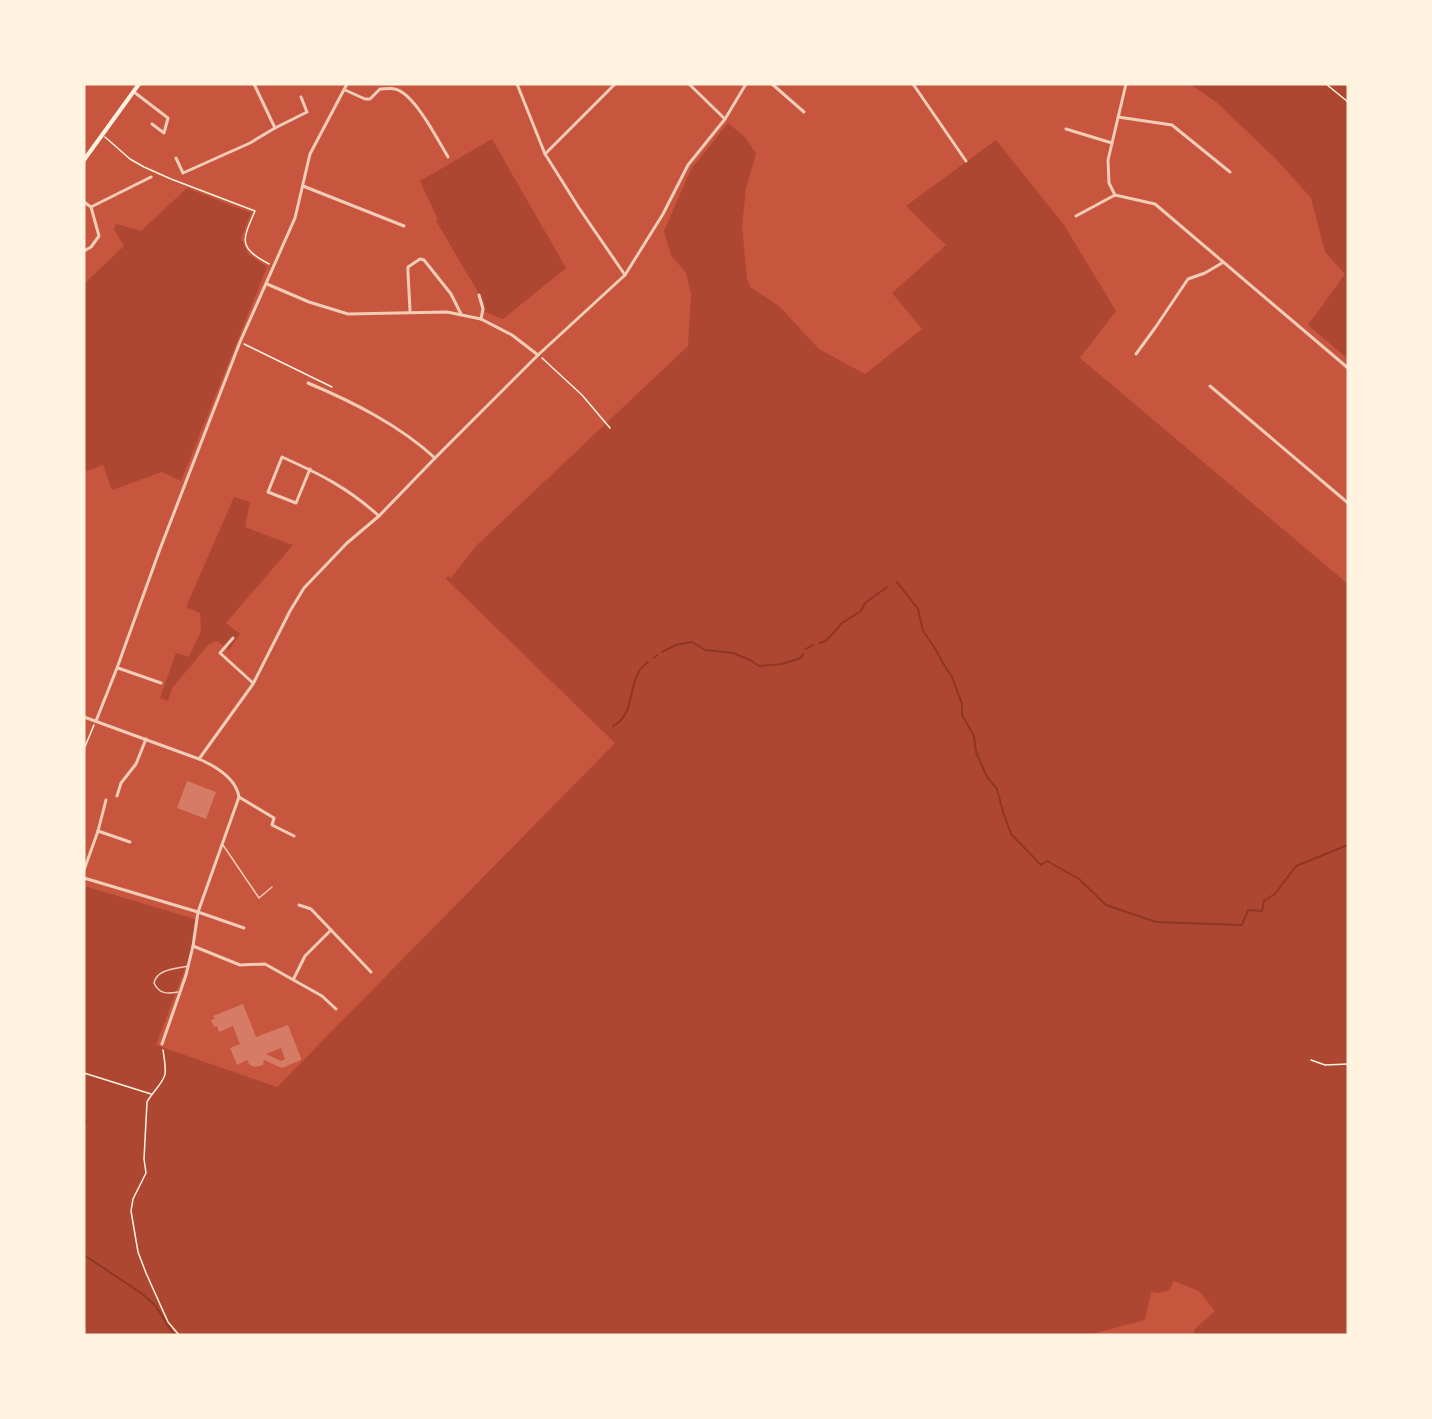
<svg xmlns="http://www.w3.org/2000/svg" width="1432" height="1419" viewBox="0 0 1432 1419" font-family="Manrope,sans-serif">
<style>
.green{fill:#ae4732}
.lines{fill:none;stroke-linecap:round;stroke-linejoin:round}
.stream{stroke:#8f3625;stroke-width:2}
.building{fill:#d67c66;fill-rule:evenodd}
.path{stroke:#fff3e0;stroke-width:1.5}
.service{stroke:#f1ccb7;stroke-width:1.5}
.minor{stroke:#f1ccb7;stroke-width:3}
.secondary{stroke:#fff3e0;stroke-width:4}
</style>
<rect width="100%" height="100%" fill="#c8553d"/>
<g class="green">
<path d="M1190,84H1348V359L1308,325L1345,274L1325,252L1311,198L1275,158L1216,102Z"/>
<path d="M728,123L746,138L756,154L746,188L742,226L747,278L750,287L779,306L819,349L865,374L922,329L892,293L946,245L906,206L996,140L1064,225L1116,311L1080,358L1348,584V1335H1193L1195,1329L1215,1311L1199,1291L1174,1281L1169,1290L1159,1293L1151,1292L1145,1320L1088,1335H84V886L195,919L192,950L156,1045L277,1087L615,743L446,579L448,576L451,578L475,547L688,346L691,294L686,273L671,255L664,231L691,169Z"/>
<path d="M492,139L566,268L503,319L485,312L484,302L436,221L438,220L420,181Z"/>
<path d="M187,188L251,213L241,238L248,254L267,267L181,481L162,472L112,490L103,465L84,472V284L124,246L114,229L116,224L141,231Z"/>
<path d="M234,497L250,502L245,527L293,545L226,623L240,634L229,650L217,641L209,644L172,688L168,701L160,698L176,653L189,657L201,631L200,613L186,607Z"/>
</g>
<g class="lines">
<g class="stream">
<path d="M897,582L918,609L923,631L936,650L944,665L952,677L962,704V715L974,736L976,752L987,777L997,789L1003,812L1011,834L1041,865L1047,861L1079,879L1106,905L1156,922L1242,925L1248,910L1262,911L1264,901L1275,894L1296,866L1348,845"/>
<path d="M820,643L827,640L842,623L861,611L865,603L887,587"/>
<path d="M806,649L813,645"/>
<path d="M662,652L676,645L692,642L705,650L733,653L750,660L759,666L782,664L801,658L803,654"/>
<path d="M654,658L657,655"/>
<path d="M613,726C638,714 625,677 648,662"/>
<path d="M84,1124L86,1121"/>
<path d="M84,1255L141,1293L155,1305L174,1335"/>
</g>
</g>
<g class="building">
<path d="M187,781L216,792L206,819L177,808Z"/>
<path d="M243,1004L256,1037L288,1025L301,1058V1060L282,1068L264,1060L263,1065L254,1067L249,1064L247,1060L237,1065L230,1048L240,1044L233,1026L219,1032L217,1026L214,1027L211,1020L215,1019L213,1016ZM281,1048L285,1059L281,1061L266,1054Z"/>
</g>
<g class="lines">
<g class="path">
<path d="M1326,84L1348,102"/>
<path d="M105,137L130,159L144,167L171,179L255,211C242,241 238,247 269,264"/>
<path d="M244,344L332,387"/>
<path d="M542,358L582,395L610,428"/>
<path d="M84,749L94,725"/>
<path d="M163,1050C164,1057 166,1067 165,1074C164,1082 151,1094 147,1102L144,1159L146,1173L133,1199L131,1211L138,1252L146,1273L168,1322L179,1335"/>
<path d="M1311,1060L1325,1065L1348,1064"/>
<path d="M84,1073L151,1094"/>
</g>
<g class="service">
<path d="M223,845L259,898L272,887"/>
<path d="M178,992C167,994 159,994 154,983C157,969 175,969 188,966"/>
</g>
<g class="minor">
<path d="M254,84L275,128"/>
<path d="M517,84L545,154L579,208L625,275"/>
<path d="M689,84L725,119"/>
<path d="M772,84L804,112"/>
<path d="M913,84L966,161"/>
<path d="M345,90L365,99H370L380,89C384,89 391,88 395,89C414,93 438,140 448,157"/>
<path d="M134,92L168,118L164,133L152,124"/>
<path d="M1118,117L1172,125L1230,172"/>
<path d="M1066,129L1112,143"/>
<path d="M545,154L615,84"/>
<path d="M176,158L183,173L250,143L275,128L307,112L301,97"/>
<path d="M303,186L404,226"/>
<path d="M1115,195L1109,183L1108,160L1126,84"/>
<path d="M84,202L91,207L99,236L91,247L84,251"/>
<path d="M91,207L151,177"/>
<path d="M1076,216L1115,195L1155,204L1348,368"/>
<path d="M267,284L309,302L348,314L447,312L481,319L512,335L538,355"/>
<path d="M479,295L483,309L481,319"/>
<path d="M410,311L408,272V267L420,259L424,260L451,294L461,314"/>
<path d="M1136,354L1155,328L1188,279L1205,273L1222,263"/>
<path d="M308,383C353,402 399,425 435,458"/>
<path d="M1210,386L1348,503"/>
<path d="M310,469L296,503L268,492L282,457C320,474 348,488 379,516"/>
<path d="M233,638L220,653L253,683"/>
<path d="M118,668L161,683"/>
<path d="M84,717L199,759C215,766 236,778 239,797L198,912L193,946L186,975L162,1044"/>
<path d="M96,721L117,668L160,549L240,342L295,218L310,154L347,84"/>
<path d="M199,759L253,684L290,611L304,588L347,543L379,516L435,458L538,355L625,275L663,214L688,165L725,119L746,84"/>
<path d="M117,796L121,783L136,764L146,739"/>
<path d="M239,797L274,818L272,825L294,836"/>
<path d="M98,831L130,842"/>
<path d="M84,870L98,831L106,800"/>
<path d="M84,878L198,912L244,928"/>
<path d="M299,905L311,909L371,972"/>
<path d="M193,946L240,965L265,964L322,996L336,1009"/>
<path d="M294,978L305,956L331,930"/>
</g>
<path class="secondary" d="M84,160L139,84"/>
</g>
<rect width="1432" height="1419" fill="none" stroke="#fff3e0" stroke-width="171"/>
</svg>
